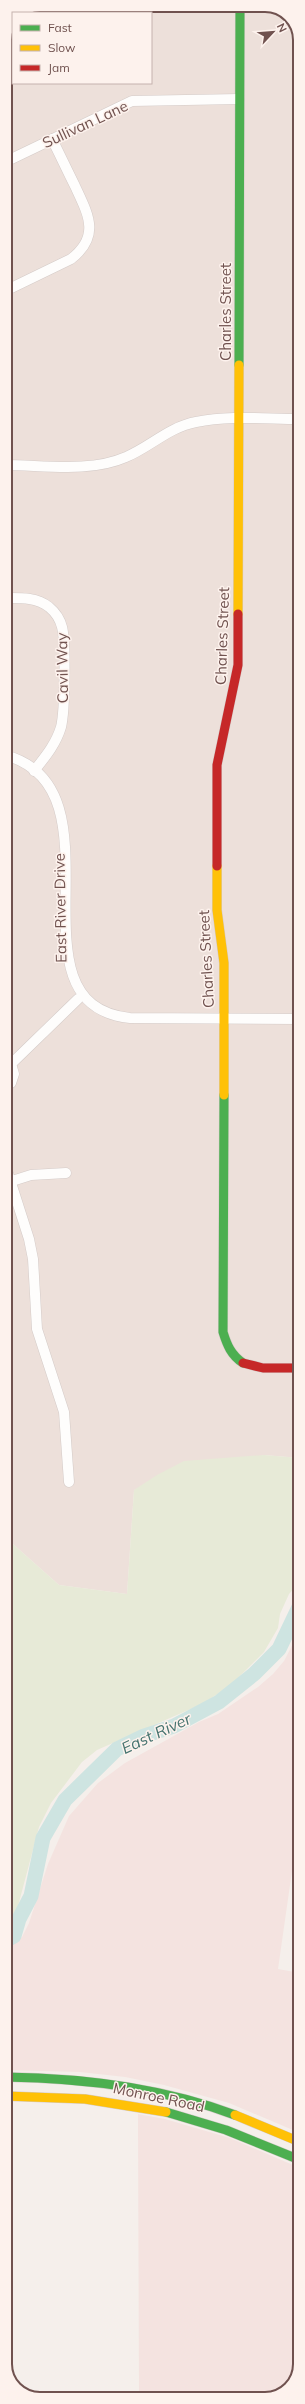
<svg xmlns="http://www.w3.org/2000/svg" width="305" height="2404" viewBox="0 0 305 2404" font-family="Mulish,sans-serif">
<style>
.residential{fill:#ede0da}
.commercial{fill:#f4e3e0}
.green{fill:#e7ead7}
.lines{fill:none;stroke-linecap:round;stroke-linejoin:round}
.river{stroke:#cee4e1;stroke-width:15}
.street-casing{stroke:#d4cbc8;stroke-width:11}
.fast-casing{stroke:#d4cac8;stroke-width:10}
.slow-casing{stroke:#d4cac8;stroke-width:10}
.jam-casing{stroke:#d4cac8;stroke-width:10}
.street{stroke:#fefdfc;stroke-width:10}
.fast{stroke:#4caf50;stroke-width:9}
.slow{stroke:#ffc107;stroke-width:9}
.jam{stroke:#c62828;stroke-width:9}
.labels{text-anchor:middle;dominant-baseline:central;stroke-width:3;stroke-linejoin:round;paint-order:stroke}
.street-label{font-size:15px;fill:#70524f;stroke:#fdf2ed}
.water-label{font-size:16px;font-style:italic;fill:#45736f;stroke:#fdf2ed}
.rim{fill:none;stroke:#70524f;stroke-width:2}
</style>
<rect width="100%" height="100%" fill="#f5efeb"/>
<path class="residential" d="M40,5H269L290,15L300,38V1458L264,1455L134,1490L127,1594L59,1585L5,1537V1483L8,1474L5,1420V40L13,21V83H151V13H21Z"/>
<g class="commercial">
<path d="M300,1630V1815L278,1969L300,1973V2133L229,2103L164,2085L125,2077L80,2072L5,2070V1947L22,1937L29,1923L48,1864L69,1816L98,1783L125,1763L199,1722L218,1714L258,1687L273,1674L284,1661Z"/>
<path d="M138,2114L165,2119L230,2138L300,2168V2364L291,2387L267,2399H139Z"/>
</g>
<path class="green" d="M264,1455L300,1458V1582L289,1594L280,1614L278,1628L264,1652L230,1686L202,1704L97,1750L82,1762L51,1803L39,1827L13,1925L5,1934V1537L59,1585L127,1594L134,1490L157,1475L184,1461Z"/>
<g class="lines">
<path class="river" d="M5,1941L14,1936L19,1919L31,1896L43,1838L65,1800L117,1749L144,1736L174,1726L219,1702L254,1674L279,1649L300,1605"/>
<defs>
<g id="street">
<path d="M40,13L57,5"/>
<path d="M10,27L13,26"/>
<path d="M5,162L132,101L239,99"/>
<path d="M5,291L71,259C101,236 88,214 75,186C67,170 60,155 52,139"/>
<path d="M5,465C43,465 90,473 126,457C150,447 169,427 196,422C230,415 266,419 300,419"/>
<path d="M5,598C20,598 36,597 49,607C55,612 60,619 62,627C66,643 65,711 61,727C56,744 45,757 34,771"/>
<path d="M5,755C130,789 0,1005 130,1018L300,1019"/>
<path d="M11,1064L78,999"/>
<path d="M5,1086L11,1083L14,1074L11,1064L6,1062"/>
<path d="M5,1164L29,1239L33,1259L37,1329L64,1412L69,1482"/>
<path d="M9,1182L31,1175L66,1173"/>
</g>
<g id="fast">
<path d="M239,365L240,5"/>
<path d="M224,1095L223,1332C227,1345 231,1355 243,1363"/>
<path d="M5,2077C83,2078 161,2087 235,2115"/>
<path d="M166,2112L226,2130L300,2160"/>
</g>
<g id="slow">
<path d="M238,614L239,365"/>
<path d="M217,866V910L224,963V1095"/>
<path d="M5,2096L85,2099L166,2112"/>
<path d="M235,2115L300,2142"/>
</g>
<g id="jam">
<path d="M217,866V765L238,665V614"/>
<path d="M243,1363L263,1368H300"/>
</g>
</defs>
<use href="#street" class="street-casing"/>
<use href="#fast" class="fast-casing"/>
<use href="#slow" class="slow-casing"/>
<use href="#jam" class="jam-casing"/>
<use href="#street" class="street"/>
<use href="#fast" class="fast"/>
<use href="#slow" class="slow"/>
<use href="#jam" class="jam"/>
</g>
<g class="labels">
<g class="street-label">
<text transform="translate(85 124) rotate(-25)">Sullivan Lane</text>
<text transform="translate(225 312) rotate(-90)">Charles Street</text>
<text transform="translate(222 636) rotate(-88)">Charles Street</text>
<text transform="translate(62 668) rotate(-91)">Cavil Way</text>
<text transform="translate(60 908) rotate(-91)">East River Drive</text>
<text transform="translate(206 959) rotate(-93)">Charles Street</text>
<text transform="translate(159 2097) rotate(12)">Monroe Road</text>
</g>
<g class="water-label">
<text transform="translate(156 1733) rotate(-25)">East River</text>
</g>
</g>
<path d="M0 0H305V2404H0ZM40 12H265A28 28 0 0 1 293 40V2364A28 28 0 0 1 265 2392H40A28 28 0 0 1 12 2364V40A28 28 0 0 1 40 12Z" fill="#fdf2ed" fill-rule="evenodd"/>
<path class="rim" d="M40 12H265A28 28 0 0 1 293 40V2364A28 28 0 0 1 265 2392H40A28 28 0 0 1 12 2364V40A28 28 0 0 1 40 12Z"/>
<rect x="12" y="12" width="140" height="72" fill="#fdf2ed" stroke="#c5b2ae"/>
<rect x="20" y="25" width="20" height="6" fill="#4caf50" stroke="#c5b2ae"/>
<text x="48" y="32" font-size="12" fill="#70524f">Fast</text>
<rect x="20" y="45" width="20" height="6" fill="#ffc107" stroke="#c5b2ae"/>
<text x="48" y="52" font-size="12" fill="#70524f">Slow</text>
<rect x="20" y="65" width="20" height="6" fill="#c62828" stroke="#c5b2ae"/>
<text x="48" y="72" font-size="12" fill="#70524f">Jam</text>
<g transform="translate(273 32) rotate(64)" stroke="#fdf2ed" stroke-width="3" paint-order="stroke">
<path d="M0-3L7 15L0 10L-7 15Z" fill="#70524f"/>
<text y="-6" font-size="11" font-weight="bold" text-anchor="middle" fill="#70524f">N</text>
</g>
</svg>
